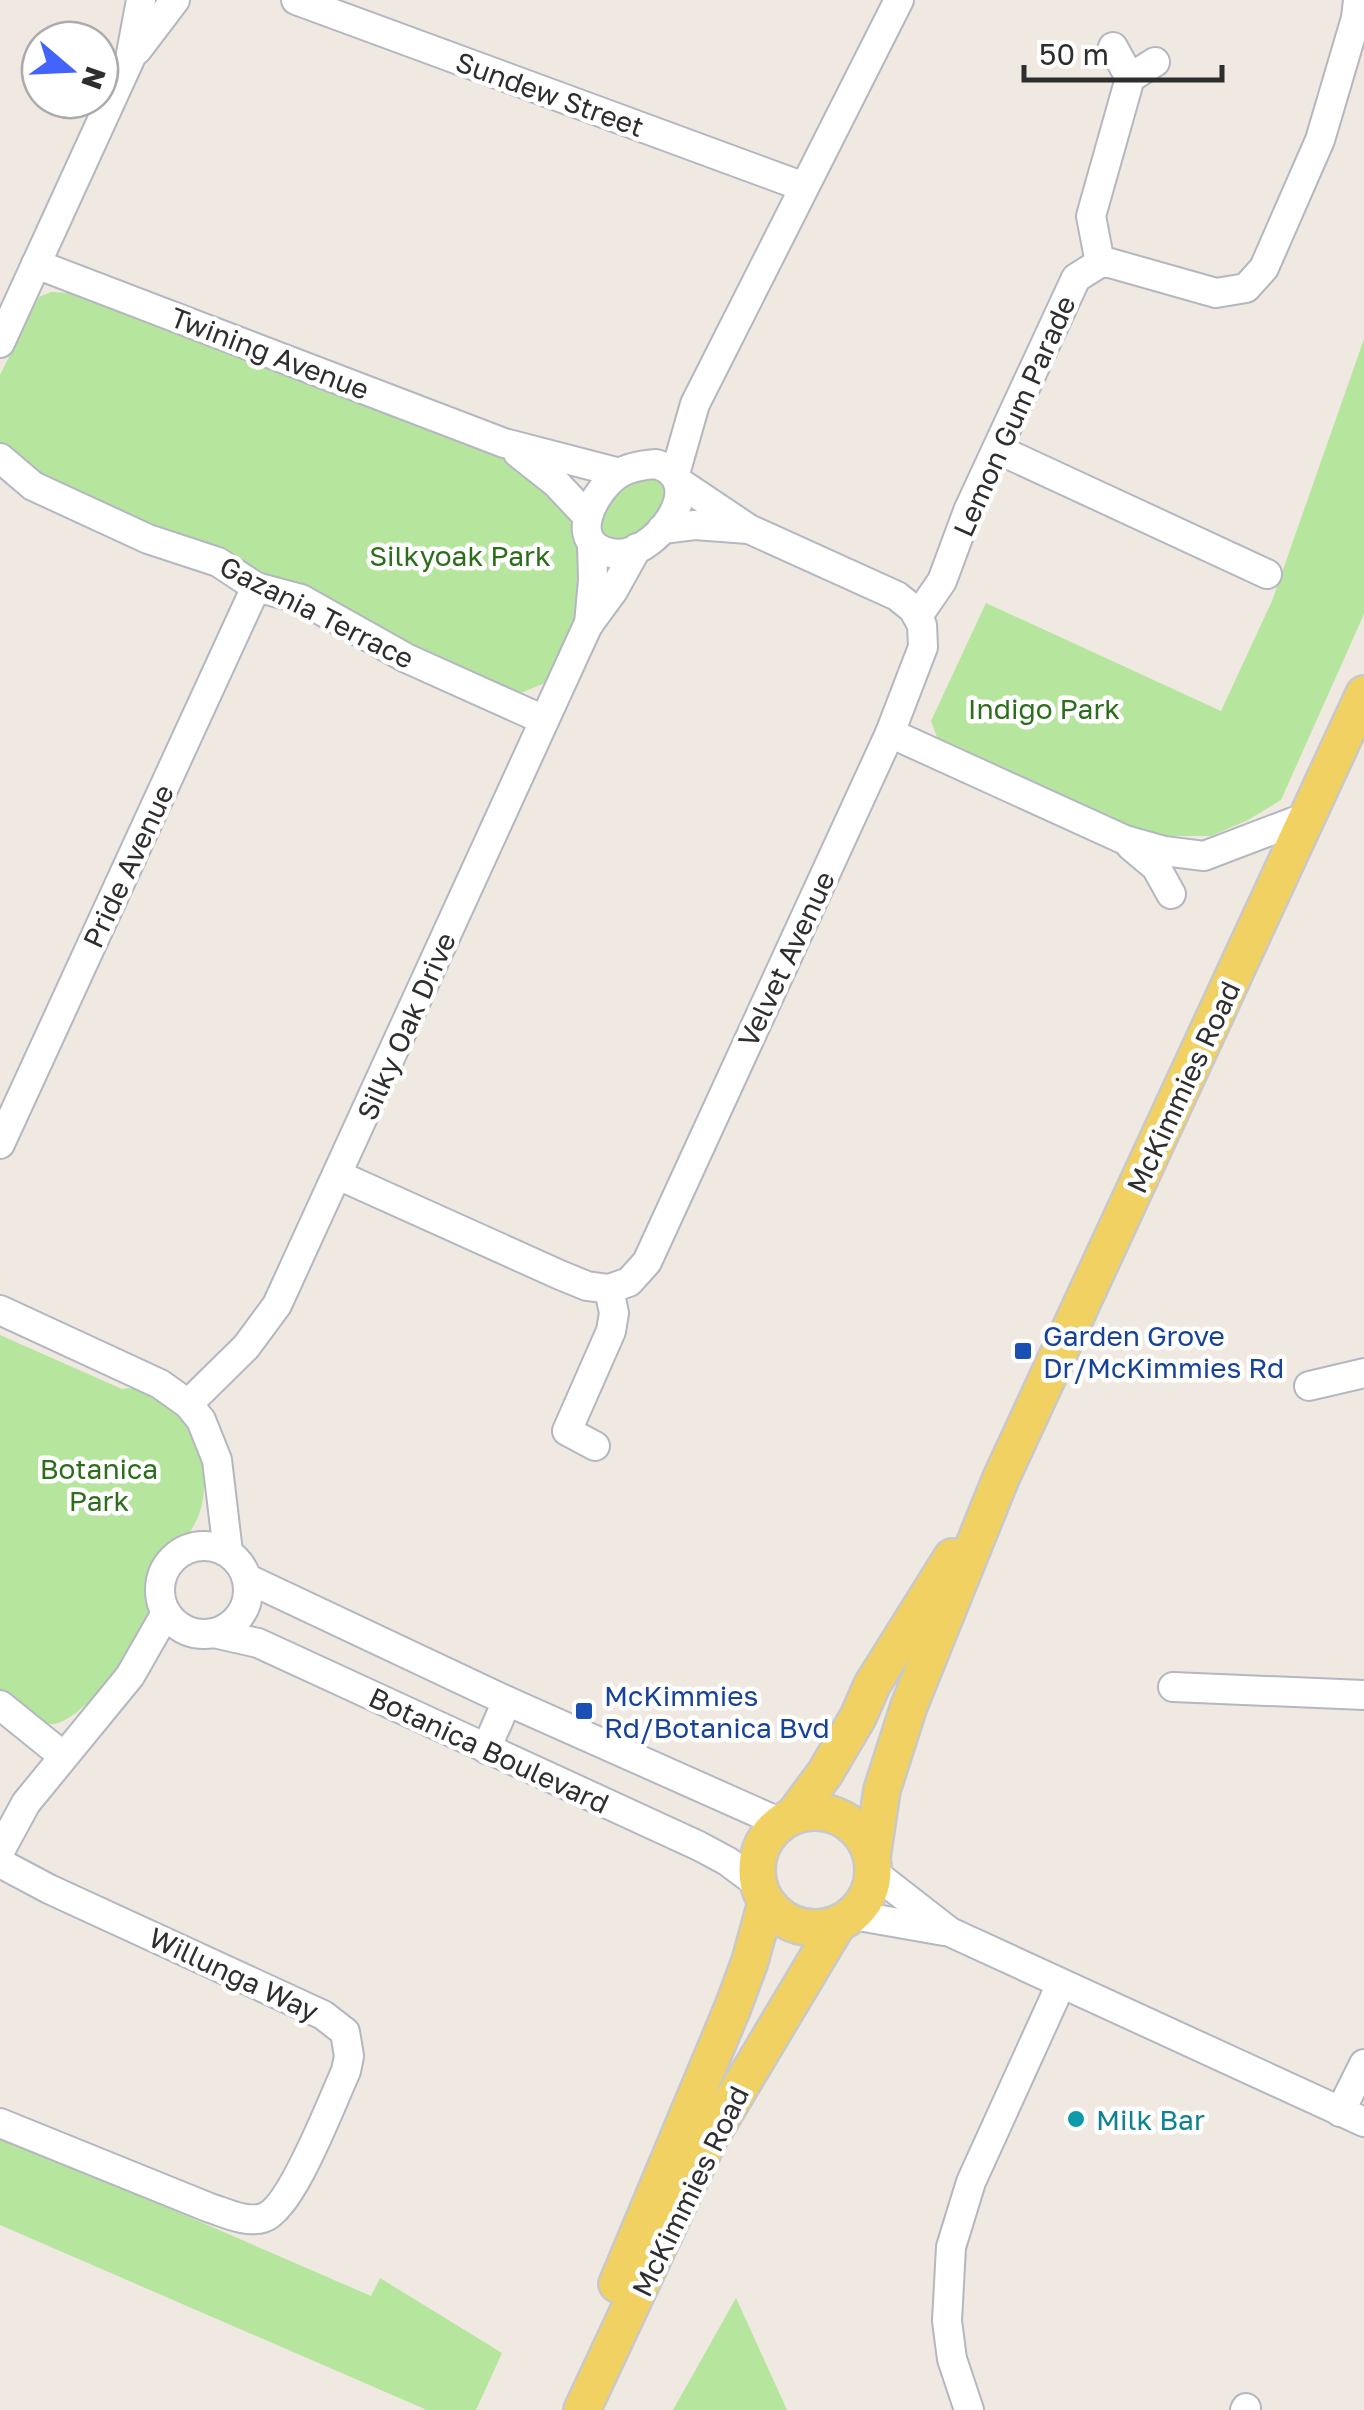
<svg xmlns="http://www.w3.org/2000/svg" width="1364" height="2410" viewBox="0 0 1364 2410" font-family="'Golos Text',sans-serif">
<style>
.green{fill:#b6e59e}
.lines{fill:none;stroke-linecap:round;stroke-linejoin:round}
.minor-casing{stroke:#b4b7c1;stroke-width:32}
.major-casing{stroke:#c9c9c9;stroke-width:40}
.minor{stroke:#fff;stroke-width:28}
.major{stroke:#f2d163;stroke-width:35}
.transit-dot{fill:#1a4fb4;stroke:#fff;stroke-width:4}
.culture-dot{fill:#0f9aa8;stroke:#fff;stroke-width:4}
.labels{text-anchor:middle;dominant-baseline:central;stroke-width:9;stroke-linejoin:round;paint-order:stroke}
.street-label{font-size:28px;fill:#2e2e2e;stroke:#fff}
.park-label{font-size:28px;fill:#2c6e1b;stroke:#fff}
.transit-label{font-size:28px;fill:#164399;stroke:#fff;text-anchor:start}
.culture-label{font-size:28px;fill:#0d838f;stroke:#fff;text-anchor:start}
</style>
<rect width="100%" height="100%" fill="#efe9e1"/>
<g class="green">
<path d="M51,292L72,293L509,459L567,511L577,545L579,613L545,683L516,695L363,627L308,586L260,572L224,547L155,530L25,469L8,454L0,442V375L39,297Z"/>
<path d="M1364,339V614L1281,800L1248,820L1211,836H1152L937,737L931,721L986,603L1221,711L1272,601Z"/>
<path d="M647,477L661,478L666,490C639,582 542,522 647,477Z"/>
<path d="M0,1335L122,1389C139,1385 157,1398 170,1409C204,1437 217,1498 188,1534C178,1547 164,1554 158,1569C150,1586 157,1605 149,1622C138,1647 79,1726 51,1724C32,1722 15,1702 0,1691Z"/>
<path d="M0,2135L371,2296L380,2278L502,2353L476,2410H427L0,2225Z"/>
<path d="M736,2298L787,2410H673Z"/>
</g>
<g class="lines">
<defs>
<g id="minor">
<path d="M296,0L804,187"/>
<path d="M1113,47L1130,78L1155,62"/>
<path d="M137,50L175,0"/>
<path d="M1100,263L1091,216L1130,78"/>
<path d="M36,264L504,443L620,473"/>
<path d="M0,343L130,59L141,0"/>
<path d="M997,449L1267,574"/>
<path d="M518,453L556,483L587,516"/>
<path d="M0,458L33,486L148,539L218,562L256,587L301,599L406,658L544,720"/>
<path d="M656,464C713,481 653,562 611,553C565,543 594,491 618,474C629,467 642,465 656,464Z"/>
<path d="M675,474L695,404L899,0"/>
<path d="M662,529L695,525L748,529"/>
<path d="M918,616L942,581L968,511L1076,278L1100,263H1110L1216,293L1246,288L1264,268L1320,140L1356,18L1358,0"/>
<path d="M589,624L593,580L592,543"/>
<path d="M890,733L1125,840L1164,851L1204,856L1309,816"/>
<path d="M1131,846L1156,867L1171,894"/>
<path d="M0,1144L256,587"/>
<path d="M338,1175L560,1275L587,1286L609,1289"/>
<path d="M0,1310L160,1384L188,1404L201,1420L217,1460L228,1552"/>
<path d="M1309,1386L1364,1373"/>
<path d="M188,1404L246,1347L277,1305L588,625L613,591L637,548"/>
<path d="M595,1446L567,1431L611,1331L614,1313L609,1289L629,1282L647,1262L890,733L923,647L922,625L913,609L897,596L749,529L679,482"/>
<circle cx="204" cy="1590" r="44"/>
<path d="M248,1579L507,1701L781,1823"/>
<path d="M214,1633L258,1643L699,1846L727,1861L758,1884"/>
<path d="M1173,1687L1364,1695"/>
<path d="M0,1705L62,1755"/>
<path d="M486,1749L507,1701"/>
<path d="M0,1851L26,1803L130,1676L166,1613"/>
<path d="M0,1863L49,1889L323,2015L345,2032L349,2056L346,2071C332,2101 292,2209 263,2218C246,2223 226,2213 210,2208L0,2123"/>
<path d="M873,1872L950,1932L1364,2122"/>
<path d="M853,1915L944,1931"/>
<path d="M1340,2112L1364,2064"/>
<path d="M969,2410L952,2359L947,2321L951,2247L971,2182L1061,1984"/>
<path d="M1245,2410L1246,2408"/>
</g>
<g id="major">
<circle cx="815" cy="1870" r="58"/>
<path d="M793,1816L825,1773L858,1717L872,1685L952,1557"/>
<path d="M872,1857L882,1790L909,1706L1001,1478L1364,694"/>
<path d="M617,2284L733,2007L750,1961L766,1903"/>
<path d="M582,2410L708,2141L837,1925"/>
</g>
</defs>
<use href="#minor" class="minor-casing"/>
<use href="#major" class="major-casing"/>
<use href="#minor" class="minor"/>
<use href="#major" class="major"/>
</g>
<g class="transit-dot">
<rect x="1013" y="1341" width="20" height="20" rx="5"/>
<rect x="574" y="1701" width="20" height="20" rx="5"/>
</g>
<circle class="culture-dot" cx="1076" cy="2119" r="10"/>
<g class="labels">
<g class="street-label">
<text transform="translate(550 94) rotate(20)">Sundew Street</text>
<text transform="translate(270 353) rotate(21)">Twining Avenue</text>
<text transform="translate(1014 416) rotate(-66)">Lemon Gum Parade</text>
<text transform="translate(317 612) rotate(27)">Gazania Terrace</text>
<text transform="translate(128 866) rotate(-65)">Pride Avenue</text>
<text transform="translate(786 959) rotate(-65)">Velvet Avenue</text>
<text transform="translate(406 1026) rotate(-66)">Silky Oak Drive</text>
<text transform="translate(1183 1087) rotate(-65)">McKimmies Road</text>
<text transform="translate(489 1750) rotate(25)">Botanica Boulevard</text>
<text transform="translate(234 1974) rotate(25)">Willunga Way</text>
<text transform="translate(690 2191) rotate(-64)">McKimmies Road</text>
</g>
<g class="park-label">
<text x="460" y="555">Silkyoak Park</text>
<text x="1044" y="708">Indigo Park</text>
<text x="99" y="1468">Botanica<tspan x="99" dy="32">Park</tspan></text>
</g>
<g class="transit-label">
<text x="1043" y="1335">Garden Grove<tspan x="1043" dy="32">Dr/McKimmies Rd</tspan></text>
<text x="604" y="1695">McKimmies<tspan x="604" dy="32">Rd/Botanica Bvd</tspan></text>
</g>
<g class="culture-label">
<text x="1096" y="2119">Milk Bar</text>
</g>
</g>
<g transform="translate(70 70) rotate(109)"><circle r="48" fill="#ffffff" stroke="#ababab" stroke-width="2.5"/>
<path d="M0-8L18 38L0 25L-18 38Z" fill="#4264fb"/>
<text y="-15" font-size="28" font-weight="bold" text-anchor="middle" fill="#2e2e2e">N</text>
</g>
<path d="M1024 65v15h198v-15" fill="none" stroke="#2e2e2e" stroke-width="5"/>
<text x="1039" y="65" font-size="30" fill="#2e2e2e" stroke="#ffffff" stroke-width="8" paint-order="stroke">50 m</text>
</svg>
